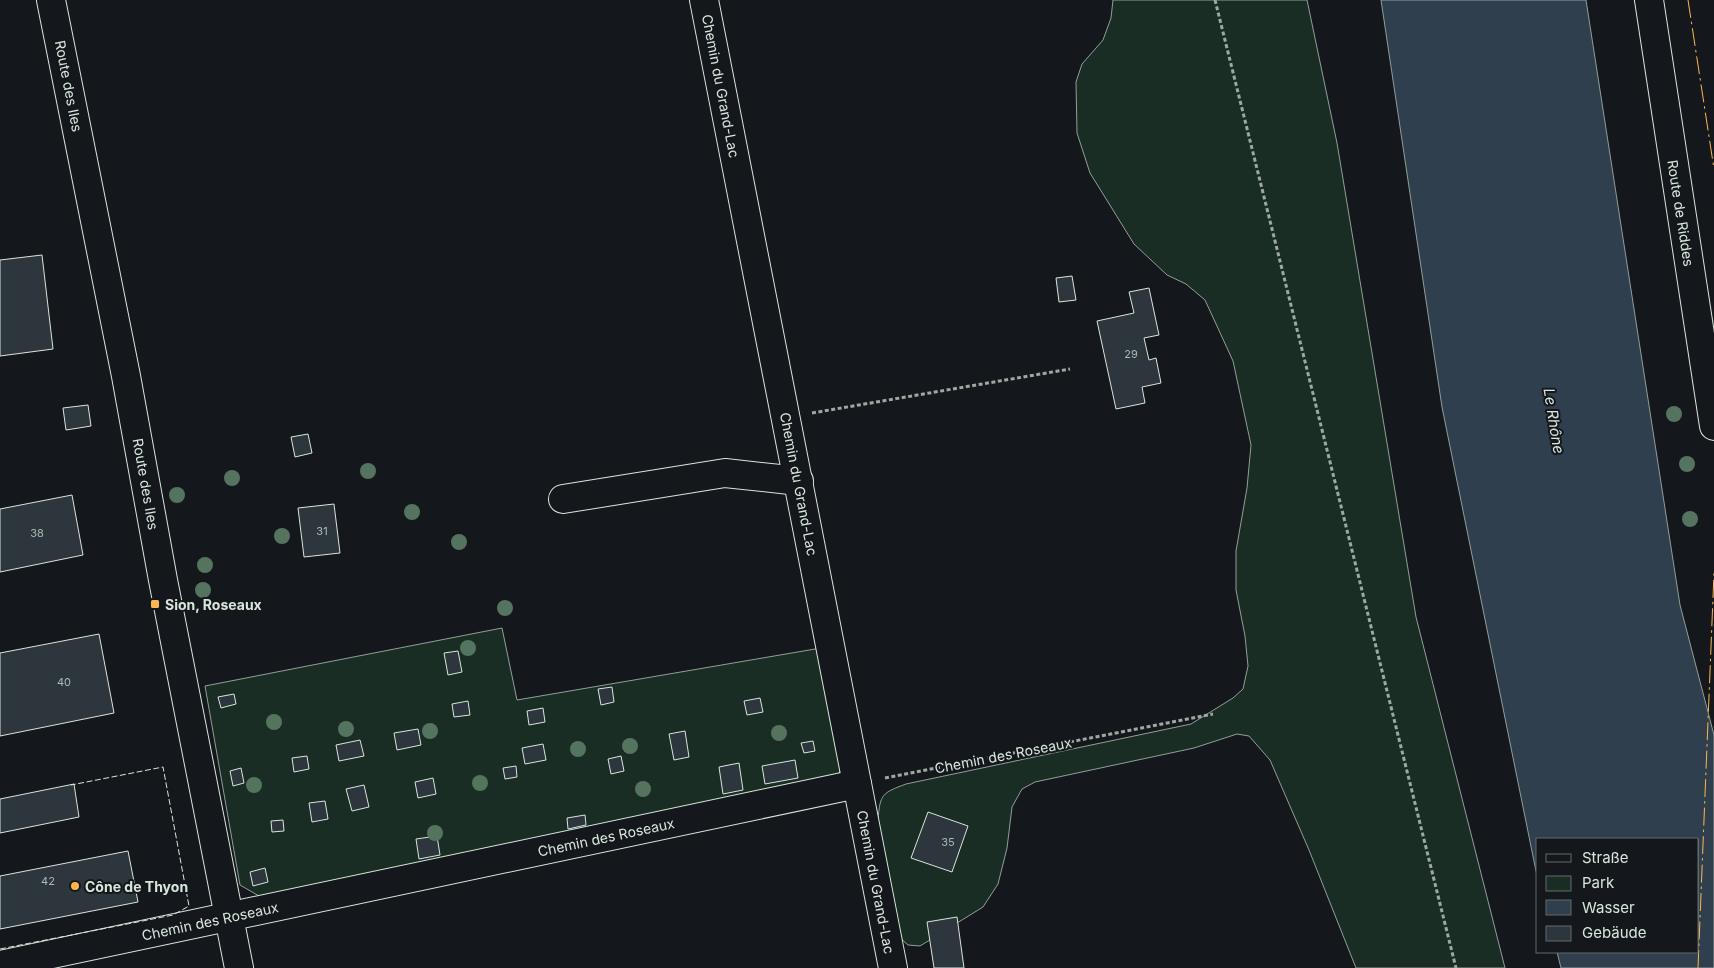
<svg xmlns="http://www.w3.org/2000/svg" width="1714" height="968" viewBox="0 0 1714 968" font-family="Inter,sans-serif">
<style>
.green{fill:#1a2d24;stroke:#939e99}
.water{fill:#2f3f4d;stroke:#939e99}
.building{fill:#2c363c;stroke:#d8e6dc}
.lines{fill:none;stroke-linecap:round;stroke-linejoin:round}
.minor-casing{stroke:#d8e6dc;stroke-width:30}
.path{stroke:#9da8a2;stroke-width:3;stroke-dasharray:4 2.5;stroke-linecap:butt}
.minor{stroke:#14181c;stroke-width:28}
.fence{stroke:#d8e6dc;stroke-width:1;stroke-dasharray:6 2.5;stroke-linecap:butt}
.power{stroke:#ffb74d;stroke-width:1;stroke-dasharray:18 4 2.5 4;stroke-linecap:butt}
.tree{fill:#55745f}
.poi-dot{fill:#ffb74d;stroke:#14181c;stroke-width:2}
.labels{text-anchor:middle;dominant-baseline:central;stroke-width:4;stroke-linejoin:round;paint-order:stroke}
.number-label{font-size:11px;fill:#adbab4}
.street-label{font-size:14px;fill:#d8e6dc;stroke:#14181c}
.poi-label{font-size:14px;font-weight:bold;fill:#d8e6dc;stroke:#14181c;text-anchor:start}
.water-label{font-size:15px;font-style:italic;fill:#d8e6dc;stroke:#14181c}
</style>
<rect width="100%" height="100%" fill="#14181c"/>
<g class="green">
<path d="M1113,0H1307L1337,143L1416,617L1505,968H1356L1309,850L1270,760L1249,736L1237,734L1194,748L1035,782L1022,789L1012,807L1007,848L998,884L983,907L920,946L908,945L898,936L878,820C880,794 882,793 906,784L1191,724L1233,698L1243,689L1248,666L1245,636L1236,590V551L1247,488L1251,445L1233,361L1205,300L1186,284L1167,275L1134,244L1090,173L1077,133L1076,82L1082,64L1103,40L1111,18Z"/>
<path d="M502,628L517,700L821,648L843,762L838,776L259,896L240,885L205,686Z"/>
</g>
<path class="water" d="M1381,0H1586L1680,605L1714,735V968H1561L1557,952H1698V839H1538V881L1442,407Z"/>
<g class="building">
<path d="M42,255L53,349L0,356V260Z"/>
<path d="M1072,276L1076,300L1059,302L1056,278Z"/>
<path d="M1149,288L1159,335L1144,338L1149,360L1156,358L1161,383L1142,387L1145,403L1116,409L1097,321L1134,313L1129,292Z"/>
<path d="M88,405L91,426L66,430L63,408Z"/>
<path d="M308,434L312,453L295,457L291,437Z"/>
<path d="M72,495L83,555L0,572V509Z"/>
<path d="M334,504L340,553L304,557L298,508Z"/>
<path d="M99,634L114,713L0,736V653Z"/>
<path d="M458,651L462,672L448,675L444,653Z"/>
<path d="M612,687L614,702L601,705L598,689Z"/>
<path d="M234,694L236,704L221,708L218,697Z"/>
<path d="M760,698L763,712L747,715L744,701Z"/>
<path d="M468,701L470,715L454,717L452,704Z"/>
<path d="M543,708L545,722L529,725L527,711Z"/>
<path d="M418,729L421,745L397,750L394,733Z"/>
<path d="M685,731L689,757L674,760L669,734Z"/>
<path d="M360,740L364,756L339,761L336,745Z"/>
<path d="M813,741L815,751L804,753L801,743Z"/>
<path d="M543,744L546,760L525,764L522,748Z"/>
<path d="M307,756L309,769L294,772L292,758Z"/>
<path d="M621,756L624,771L611,774L608,759Z"/>
<path d="M795,760L798,778L765,784L762,766Z"/>
<path d="M739,763L743,790L723,794L719,767Z"/>
<path d="M516,766L517,777L505,779L503,768Z"/>
<path d="M241,768L244,783L233,786L230,771Z"/>
<path d="M433,778L436,794L418,798L415,782Z"/>
<path d="M74,784L79,817L0,833V799Z"/>
<path d="M364,785L369,807L352,811L346,789Z"/>
<path d="M325,801L328,819L312,822L309,803Z"/>
<path d="M928,812L968,826L952,872L911,858Z"/>
<path d="M585,815L586,825L568,829L567,818Z"/>
<path d="M283,820L284,831L272,832L271,821Z"/>
<path d="M437,836L440,855L419,859L416,839Z"/>
<path d="M128,851L138,902L0,929V876Z"/>
<path d="M265,868L268,882L253,886L250,872Z"/>
<path d="M957,917L964,968H934L927,922Z"/>
</g>
<g class="lines">
<defs>
<g id="minor">
<path d="M51,0L126,376L163,580L239,968"/>
<path d="M704,0L893,968"/>
<path d="M1649,0L1714,426"/>
<path d="M563,499L725,473L799,481"/>
<path d="M0,965L857,784"/>
</g>
</defs>
<use href="#minor" class="minor-casing"/>
<g class="path">
<path d="M1215,0L1456,968"/>
<path d="M812,413L1070,369"/>
<path d="M885,778L1213,714"/>
</g>
<use href="#minor" class="minor"/>
<path class="fence" d="M0,949L173,915L189,906L163,767L71,785"/>
<g class="power">
<path d="M1688,0L1714,169"/>
<path d="M1698,968L1714,573"/>
</g>
</g>
<g class="tree">
<circle cx="1674" cy="414" r="8"/>
<circle cx="1687" cy="464" r="8"/>
<circle cx="368" cy="471" r="8"/>
<circle cx="232" cy="478" r="8"/>
<circle cx="177" cy="495" r="8"/>
<circle cx="412" cy="512" r="8"/>
<circle cx="1690" cy="519" r="8"/>
<circle cx="282" cy="536" r="8"/>
<circle cx="459" cy="542" r="8"/>
<circle cx="205" cy="565" r="8"/>
<circle cx="203" cy="590" r="8"/>
<circle cx="505" cy="608" r="8"/>
<circle cx="468" cy="648" r="8"/>
<circle cx="274" cy="722" r="8"/>
<circle cx="346" cy="729" r="8"/>
<circle cx="430" cy="731" r="8"/>
<circle cx="779" cy="733" r="8"/>
<circle cx="630" cy="746" r="8"/>
<circle cx="578" cy="749" r="8"/>
<circle cx="480" cy="783" r="8"/>
<circle cx="254" cy="785" r="8"/>
<circle cx="643" cy="789" r="8"/>
<circle cx="435" cy="833" r="8"/>
</g>
<g class="poi-dot">
<rect x="150" y="599" width="10" height="10" rx="2.5"/>
<circle cx="75" cy="886" r="5"/>
</g>
<g class="labels">
<g class="number-label">
<text x="1131" y="354">29</text>
<text x="322" y="531">31</text>
<text x="37" y="533">38</text>
<text x="64" y="682">40</text>
<text x="948" y="842">35</text>
<text x="48" y="881">42</text>
</g>
<g class="street-label">
<text transform="translate(69 86) rotate(79)">Route des Iles</text>
<text transform="translate(721 86) rotate(79)">Chemin du Grand-Lac</text>
<text transform="translate(1681 213) rotate(81)">Route de Riddes</text>
<text transform="translate(146 484) rotate(80)">Route des Iles</text>
<text transform="translate(799 484) rotate(79)">Chemin du Grand-Lac</text>
<text transform="translate(1003 755) rotate(-11)">Chemin des Roseaux</text>
<text transform="translate(606 837) rotate(-12)">Chemin des Roseaux</text>
<text transform="translate(876 882) rotate(79)">Chemin du Grand-Lac</text>
<text transform="translate(210 921) rotate(-12)">Chemin des Roseaux</text>
</g>
<g class="poi-label">
<text x="165" y="604">Sion, Roseaux</text>
<text x="85" y="886">Cône de Thyon</text>
</g>
<g class="water-label">
<text transform="translate(1554 421) rotate(81)">Le Rhône</text>
</g>
</g>
<rect x="1536" y="838" width="162" height="115" fill="#14181c" stroke="#626a69"/>
<rect x="1546" y="854" width="25" height="8" fill="#14181c" stroke="#626a69"/>
<text x="1582" y="863" font-size="15" fill="#d8e6dc">Straße</text>
<rect x="1546" y="876" width="25" height="15" fill="#1a2d24" stroke="#626a69"/>
<text x="1582" y="888" font-size="15" fill="#d8e6dc">Park</text>
<rect x="1546" y="900" width="25" height="15" fill="#2f3f4d" stroke="#626a69"/>
<text x="1582" y="913" font-size="15" fill="#d8e6dc">Wasser</text>
<rect x="1546" y="926" width="25" height="15" fill="#2c363c" stroke="#626a69"/>
<text x="1582" y="938" font-size="15" fill="#d8e6dc">Gebäude</text>
</svg>
